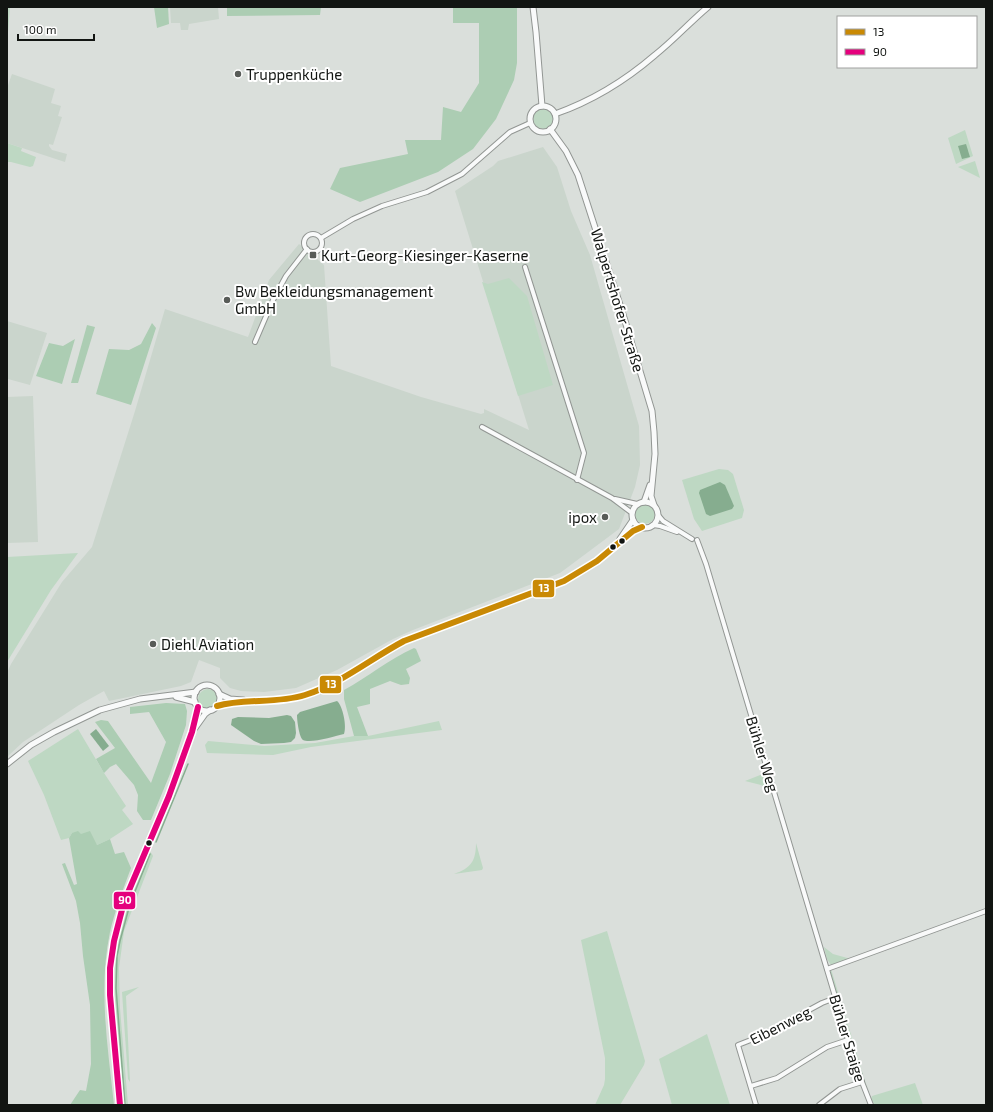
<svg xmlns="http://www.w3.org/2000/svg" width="993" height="1112" viewBox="0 0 993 1112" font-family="'Exo 2',sans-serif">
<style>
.built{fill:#cad5cc}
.green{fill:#bed8c3}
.forest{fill:#accdb3}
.water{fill:#86ad8f}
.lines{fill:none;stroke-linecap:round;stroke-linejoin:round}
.stream{stroke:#86ad8f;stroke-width:1.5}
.minor-casing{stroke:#929693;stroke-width:6}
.tertiary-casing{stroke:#929693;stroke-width:7}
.minor{stroke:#f9fafa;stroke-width:4}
.tertiary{stroke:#f9fafa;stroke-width:5}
.bus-1-casing{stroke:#fff;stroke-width:9}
.bus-2-casing{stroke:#fff;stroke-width:9}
.bus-1{stroke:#c98904;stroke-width:6}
.bus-2{stroke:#e5007d;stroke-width:6}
.poi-dot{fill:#585c58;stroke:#fff;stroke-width:1.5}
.bus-dot{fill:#121512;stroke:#fff;stroke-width:1.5}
.labels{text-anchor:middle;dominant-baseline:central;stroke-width:4;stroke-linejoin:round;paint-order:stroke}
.poi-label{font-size:15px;fill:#121512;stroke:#fff;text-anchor:start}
.street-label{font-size:15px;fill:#121512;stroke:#fff}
.line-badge{stroke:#fff;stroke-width:1.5}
.badge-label{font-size:11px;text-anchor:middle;font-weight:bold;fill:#fff}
</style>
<rect width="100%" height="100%" fill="#dadfdb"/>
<g class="built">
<path d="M170,7H218L219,19L189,24L188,30H181L180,23H171Z"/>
<path d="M12,74L55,89L51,103L61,106L58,116L62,117L53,145L49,144V146L52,150L67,154L65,162L7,143V88Z"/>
<path d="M543,147L557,167L571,211L590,255L639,426L640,465L635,487L619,529L560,573L413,630L393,639L337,670L296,688L264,692L241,691L230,688L220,678V668L199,660L191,682L181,686L109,701L104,691L79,705L23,742L7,757V673L11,664L62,582L92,547L135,411L165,309L248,337L269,280L299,244L324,265L331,366L421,397L481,414L484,413V409L529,430L455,191L493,166L498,161Z"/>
<path d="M7,321L47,333L30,385L8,379L7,382Z"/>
<path d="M33,396L38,542L7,543V397Z"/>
</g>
<g class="green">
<path d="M7,7H10L7,46Z"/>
<circle cx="543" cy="119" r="10"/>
<path d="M965,130L973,156L956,164L948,138Z"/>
<path d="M7,143L22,148L21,151L36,157L33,166L30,167L11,162H7Z"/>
<path d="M975,161L980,178L958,167Z"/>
<path d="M509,278L527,296L553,385L518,396L482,282L488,284Z"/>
<path d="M719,469L728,470L733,474L744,510L742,518L702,531L694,519L682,480Z"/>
<circle cx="645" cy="514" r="10"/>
<path d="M78,553L51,590L7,662V557Z"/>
<circle cx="208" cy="699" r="10"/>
<path d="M439,721L442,730L311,747L273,755L207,753L205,745L208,741L264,746L315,743L354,736H368Z"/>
<path d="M78,729L104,773L126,806L122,810L133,824L110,839L97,845L81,834L72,833L69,838L61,840L44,795L28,761Z"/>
<path d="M765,773L767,774L772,792L761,785L745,781Z"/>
<path d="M476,843L483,868L482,870L454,874C471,868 476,861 476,843Z"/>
<path d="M150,852L152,854L153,856L124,931L119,968L120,1008L128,1105H122C119,1080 117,1054 115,1029C113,1001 110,974 115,946C122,914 134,884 147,854Z"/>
<path d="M607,931L645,1061L644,1065L620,1105H595L604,1085L605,1079V1058L581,940Z"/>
<path d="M824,947L833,954L851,959L831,965L827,959Z"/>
<path d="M831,969L866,1084L870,1093L860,1072L830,973Z"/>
<path d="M139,987L126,996L130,1082L128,1079L122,992Z"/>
<path d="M707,1034L730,1105H672L659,1059Z"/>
<path d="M915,1083L923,1105H875L871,1099L872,1096Z"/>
</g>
<g class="forest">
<path d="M154,7H168L169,24L157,28Z"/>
<path d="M227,7H321L320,15L227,16Z"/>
<path d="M453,7H517V63L514,80L496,119L473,149L438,172L360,202L330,189L340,168L408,154L405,140H441L443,107L461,112L479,83V23H453Z"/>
<path d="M152,323L156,328L131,405L96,394L109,349L129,350L141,344Z"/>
<path d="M87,325L95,327L78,383H71Z"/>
<path d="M75,339L62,384L36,376L49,343L63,346Z"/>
<path d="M414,648L416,649L421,661L406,669L410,678L409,684L401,685L390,681L370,689V704L357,707L368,736H354L344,699V690C368,677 389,659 414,648Z"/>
<path d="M166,703L185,704L187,711L186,725L170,774L151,820H143L137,811L138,795L134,785L116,764L110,767L104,773L96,759L115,748L95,722L101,720L108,721L151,783L166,742L149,712L130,714V707Z"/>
<path d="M78,831L81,834L90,831L97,845L110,839L115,854L124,852L131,868C123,889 115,911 110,932C98,989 108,1048 114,1105H70L80,1090L86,1091L91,1064L90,1005L83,956L80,923L76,901L62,864L65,863L74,885L77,884L69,838L72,833Z"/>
</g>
<g class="water">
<path d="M966,144L970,157L962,159L958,146Z"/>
<path d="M720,482L725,485L734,506L732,509L710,516L706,514L699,493L700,490Z"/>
<path d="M337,701C343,706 347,727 344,734C335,736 310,744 303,740C299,737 297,720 297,715L300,712Z"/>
<path d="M287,715L291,716L295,722L296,733L295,738L291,742L284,743L261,744L254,741L231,725L232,719L238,717L269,718Z"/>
<path d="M96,729L109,746L103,751L90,734Z"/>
</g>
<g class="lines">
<g class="stream">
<path d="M156,842L188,764"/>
<path d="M125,1105L116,988L117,956L120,941L130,904L150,854"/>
</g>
<defs>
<g id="minor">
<circle cx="313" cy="243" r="9"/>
<path d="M321,238L353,219L382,206L427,192L462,174L510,132L530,123"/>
<path d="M525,267L584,453L577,480"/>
<path d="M255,342L273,300L286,276L307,249"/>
<path d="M482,427L612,498L632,513"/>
<path d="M615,499L637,504"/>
<path d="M658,515L663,521L692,539"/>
<path d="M653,525L660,526L677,532"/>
<path d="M697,540L706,564L848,1040L862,1082L871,1105"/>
<path d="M827,969L986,911"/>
<path d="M751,1086L777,1078L827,1047L848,1040"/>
<path d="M756,1105L738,1045L761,1036L822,1003L835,998"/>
<path d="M819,1105L840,1089L862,1082"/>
</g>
<g id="tertiary">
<path d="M533,7L536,32L542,106"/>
<circle cx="543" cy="119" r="13"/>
<path d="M555,114C592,101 626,80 655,55C674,40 690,22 708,7"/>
<path d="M550,129L566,151L578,175L622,311L652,411L654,432L655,454L651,496L654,505"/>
<path d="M644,502L650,485"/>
<circle cx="645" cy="515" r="13"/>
<path d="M620,539L633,520"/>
<circle cx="207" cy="698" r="13"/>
<path d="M219,694L230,699L243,700"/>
<path d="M176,697L195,702"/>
<path d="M217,706C244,698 277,704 305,695C342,683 370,659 404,641L564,581L597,561L633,531L642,527"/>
<path d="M195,728L205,714L210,710"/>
<path d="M7,764L31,745L54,732L100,710L140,699L196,692"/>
<path d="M120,1105L110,995V968L114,941L124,902L169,796L192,732L198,707"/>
</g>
</defs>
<use href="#minor" class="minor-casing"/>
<use href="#tertiary" class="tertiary-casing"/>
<use href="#minor" class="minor"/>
<use href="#tertiary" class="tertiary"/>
<defs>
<path id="bus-1" d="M217,706C244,698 277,704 305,695C342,683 370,659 404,641L564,581L597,561L633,531L642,527"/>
<path id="bus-2" d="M120,1105L110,995V968L114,941L124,902L169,796L192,732L198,707"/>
</defs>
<use href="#bus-1" class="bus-1-casing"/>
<use href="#bus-2" class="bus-2-casing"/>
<use href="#bus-1" class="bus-1"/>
<use href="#bus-2" class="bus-2"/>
</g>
<g class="poi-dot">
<circle cx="238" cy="74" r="4"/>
<rect x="309" y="251" width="8" height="8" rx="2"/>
<circle cx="227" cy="300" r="4"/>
<circle cx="605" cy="517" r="4"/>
<circle cx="153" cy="644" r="4"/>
</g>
<g class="bus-dot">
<circle cx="622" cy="541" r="3.5"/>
<circle cx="613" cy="547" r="3.5"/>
<circle cx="149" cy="843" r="3.5"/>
</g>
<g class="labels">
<g class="poi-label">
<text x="246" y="74">Truppenküche</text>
<text x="321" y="255">Kurt-Georg-Kiesinger-Kaserne</text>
<text x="235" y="291">Bw Bekleidungsmanagement<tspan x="235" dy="17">GmbH</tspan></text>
<text x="597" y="517" text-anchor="end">ipox</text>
<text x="161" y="644">Diehl Aviation</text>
</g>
<g class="street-label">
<text transform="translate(618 300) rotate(73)">Walpertshofer Straße</text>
<text transform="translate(763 754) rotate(73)">Bühler Weg</text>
<text transform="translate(780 1025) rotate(-27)">Eibenweg</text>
<text transform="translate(848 1038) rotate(73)">Bühler Staige</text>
</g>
</g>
<g class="line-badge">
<rect x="532" y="579" width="23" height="19" rx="4" fill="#c98904"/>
<rect x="319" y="675" width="23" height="19" rx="4" fill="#c98904"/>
<rect x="113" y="891" width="23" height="19" rx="4" fill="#e5007d"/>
</g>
<g class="badge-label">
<text x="544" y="592">13</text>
<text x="331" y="688">13</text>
<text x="125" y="904">90</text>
</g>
<rect width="993" height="1112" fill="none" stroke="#121512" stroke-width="16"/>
<rect x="837" y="16" width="140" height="52" fill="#ffffff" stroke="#a0a1a0"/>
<rect x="845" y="29" width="20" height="6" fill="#c98904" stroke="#a0a1a0"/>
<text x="873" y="36" font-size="12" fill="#121512">13</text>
<rect x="845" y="49" width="20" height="6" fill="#e5007d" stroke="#a0a1a0"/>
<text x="873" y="56" font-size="12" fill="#121512">90</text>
<path d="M18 34v6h76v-6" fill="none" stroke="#121512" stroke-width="2"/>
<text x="24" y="34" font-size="12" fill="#121512" stroke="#ffffff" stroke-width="3" paint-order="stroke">100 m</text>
</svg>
